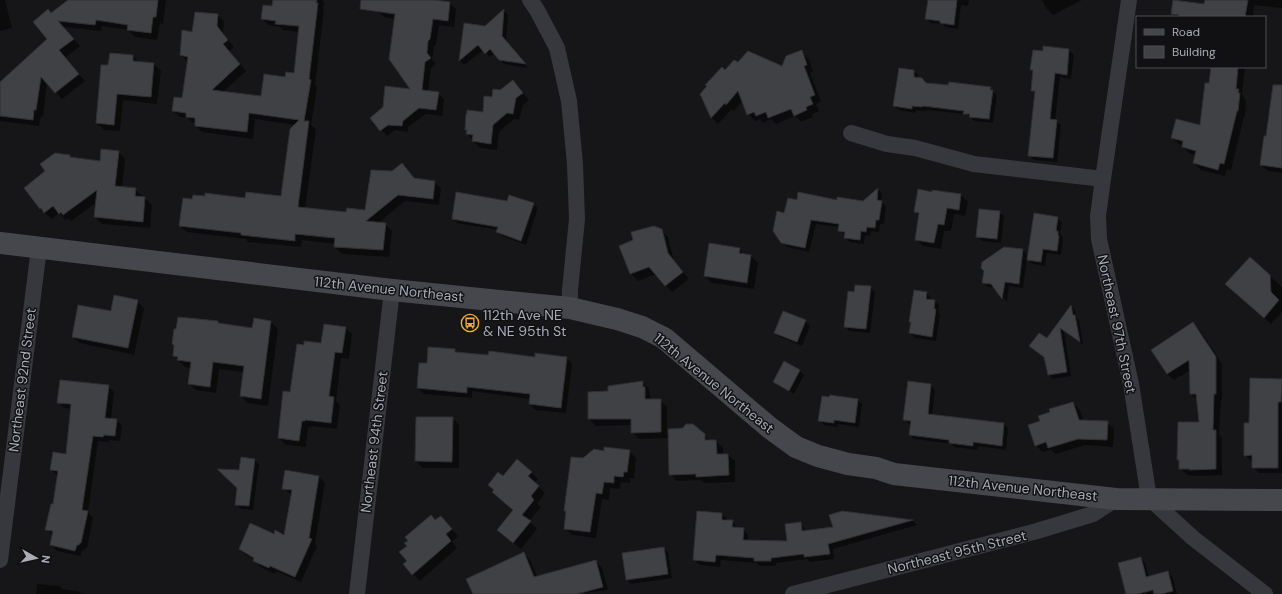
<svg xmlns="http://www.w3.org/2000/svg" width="1282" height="594" viewBox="0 0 1282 594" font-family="'DM Sans',sans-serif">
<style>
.shadow{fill:#0007}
.building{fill:#404145;stroke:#303034}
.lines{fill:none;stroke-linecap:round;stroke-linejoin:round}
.street{stroke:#37383d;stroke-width:16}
.secondary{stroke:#45474d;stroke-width:22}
.labels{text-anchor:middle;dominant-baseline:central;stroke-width:3;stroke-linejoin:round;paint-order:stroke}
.street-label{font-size:14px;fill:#a8adb8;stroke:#111113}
.poi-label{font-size:14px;fill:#a8adb8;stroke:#111113;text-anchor:start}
</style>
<rect width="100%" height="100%" fill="#161618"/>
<g class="shadow">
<path d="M0,0H5L12,28L0,31Z"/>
<path d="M78,0H166L163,24L160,23L157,40L135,37L128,30L102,26L101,31L63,27L80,46L65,58L85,81L62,99L47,83L43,117L41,116L39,126L0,121V83L48,39L51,14Z"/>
<path d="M274,0H322L324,2L323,10L324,11L315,85L317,87L311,125L316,129L305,209L347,213L366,211L392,172L402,165L415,180L434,182L441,188L439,205L405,201L377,224H385L392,231L389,257L342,254L335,247L336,244L302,240L301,247L248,242L246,239L187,232L180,226L246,199L281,197L295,125L255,119L253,139L202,132L196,126V124L193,123L188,118L180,117L173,111L182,99L188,62L181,55L192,33L218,15L224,22L223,33L234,47L229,51L246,71L223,92L262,97L286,78L294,75L300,32L283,30L280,27L269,25L262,19L273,7Z"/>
<path d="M393,0H437V1L450,3L456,9L454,27L439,25L436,45L434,47L432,60L436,64L431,68L428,92L438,93L444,99L442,116L426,114L408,127V132L395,130L387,136L371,118L412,91L395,19L384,17L378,11Z"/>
<path d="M928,0H969L968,6L961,5L958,29L945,27L943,24L931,23L926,18Z"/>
<path d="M1042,0H1082L1053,15L1046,8Z"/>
<path d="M1210,0H1282V8L1254,5L1253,17H1176L1172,13L1210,6Z"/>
<path d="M504,11L508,15L506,41L528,68L504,64L495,53L490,57L483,50L464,65L460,61L465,24L485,27Z"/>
<path d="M1044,47L1069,50L1074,55L1071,79L1060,77L1055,121L1061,125L1057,162L1034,160L1029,155L1036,94L1032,90L1034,72L1031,69L1044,52Z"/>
<path d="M801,51L808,58L813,71L810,73L821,101L816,104L819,111L812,114L813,117L801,122L795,116L776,124L771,119L763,123L760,119L755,121L748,114L743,100L734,111L732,109L718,124L712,118L701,94L725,71L738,63L783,67Z"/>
<path d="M133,56L139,62L154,64L161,71L157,104L123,100L120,131L104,130L97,123L109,66Z"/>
<path d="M1212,67H1245L1242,94L1246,101L1245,117H1244L1231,170L1227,169L1225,176L1201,170L1194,163L1196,155L1190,154L1183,147V145L1179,144L1172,138L1201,126L1210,84Z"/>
<path d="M913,70L918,75V78L922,79L927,84L990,88L997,96L993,123L975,121L966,114L927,110V111L916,110V113L899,110L894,106Z"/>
<path d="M513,81L529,100L523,105L519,120L514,119L499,132L497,150L480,148L467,134L468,131L466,129L484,113L493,98Z"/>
<path d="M1282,106V173L1268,171L1261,165L1267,137Z"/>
<path d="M118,152L125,159L122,188L135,189L142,196V198H145L152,205L150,228L102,224L95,217L97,202L71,221L68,218L66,220L59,213L52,219L40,209L25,188L70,156L72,158L100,162Z"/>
<path d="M878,189L882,194L881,202L886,206L884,224H880L879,232L871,231L870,236L865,235L864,244L850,242L845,237L846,235H844L839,230V227L816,224L809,252L787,247L782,243L785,214L797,201L863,202Z"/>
<path d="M932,193L961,195L968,202L965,216L954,214L951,231H944L941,249L923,246L916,239L920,216L915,212Z"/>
<path d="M507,202L533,204L538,208L526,245L502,236L497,232L498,230L457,223L453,218Z"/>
<path d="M999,212L1004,216L1001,243L982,241L977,236Z"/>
<path d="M1057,218L1062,222L1060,234L1063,237V241L1061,255L1047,253L1045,266L1032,264L1027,258L1023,288L1009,286L1007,302L995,288L988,287L983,282L1023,250L1028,256Z"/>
<path d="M661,230L668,237L674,261L689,279L672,292L656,274L638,281L631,274L621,246Z"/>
<path d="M739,249L746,256H751L758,263L754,289L712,283L705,276Z"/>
<path d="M1250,258L1282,287V312L1271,324L1234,290Z"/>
<path d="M870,287L875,292L870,333L849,331L845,326L855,293Z"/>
<path d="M915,292L927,293L931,298V300L935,301L939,305L938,313L940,314L936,341L915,338L910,333L911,323L910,321Z"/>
<path d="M137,301L144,308L134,355L80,343L73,337L111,312Z"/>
<path d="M1071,306L1075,310L1077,318L1079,320L1083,345L1064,331L1071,376L1053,379L1049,375L1047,340Z"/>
<path d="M255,320L271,322L278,329L268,406L248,403L241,396L244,372L219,369L216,393L196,390L189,384L191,368L185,367L174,356L217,322L220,324L253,329Z"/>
<path d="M805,321L810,326L802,346L780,337L775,333Z"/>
<path d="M1193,324L1200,330L1222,364V400H1221L1219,435L1222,438V475L1197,476L1187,475L1180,468V462L1178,460L1200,423L1198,401L1191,394V370L1174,380L1167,374L1152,350Z"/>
<path d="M345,328L352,334L349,359L341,358L336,401L340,405L337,429L311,426V428L308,427L306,447L286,445L279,438L291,393Z"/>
<path d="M454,350L457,353L489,357L567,358L572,364L566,413L535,410L530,404V399L472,391V398L424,394L418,388L427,364Z"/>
<path d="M800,371L804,375L794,394L779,386L774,382Z"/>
<path d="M1281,380L1282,473H1259L1253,467V461H1251L1245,455L1250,424Z"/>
<path d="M643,382L649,389L651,400H660L667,407V430L684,429L704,435L711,441H716L723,448V455H728L735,461V482L704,483L701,480L677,481L670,474L669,438L639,439L632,432V425L596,426L589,419L609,392Z"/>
<path d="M931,385L935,390L932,415L1004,424L1008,428L1006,450L978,446L977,450L954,447L952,444L914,439L910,435L911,424H909L904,419Z"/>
<path d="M108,386L114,392L111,419L117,420L122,426L120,441L109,440V442L98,441L88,512L93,518L87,548H85V550H82L81,556L57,551L51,545L53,535L46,529L54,505L58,476L51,470L67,455L72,409L64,408L58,402Z"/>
<path d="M857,400L862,404L859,427L838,424V427L824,425L819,420Z"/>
<path d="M1073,403L1080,410L1084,421L1107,422L1114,429L1113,447L1085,445L1056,454L1051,450L1042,452L1036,445L1041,422Z"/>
<path d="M453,418L459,425V468H423L416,461Z"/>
<path d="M629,451L636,458L634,479L630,478V483L621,482L620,489L610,488L609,500L602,499L596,538L572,535L565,528L567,512L565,511L583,459L604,452Z"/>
<path d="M254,460L259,464L253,510L241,509L236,504L240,471Z"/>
<path d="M531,472L538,479L535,483L545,493L537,504L541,507L529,521L537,529L521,549L505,536L514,510L493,492L495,491L489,485L504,477Z"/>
<path d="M319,477L325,483L315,543L317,546L301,582L276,571L275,574L260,567L255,560L246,555L240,549L274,535L285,536L292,495L290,494L284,488Z"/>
<path d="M698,512L722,514L727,519V521H732L737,527V529H743L748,535V541L788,542L800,523L805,529L806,531L912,520L917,525L833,549L834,559L810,562L807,559L776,563V566H760L757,563L721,560L720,567L700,565L694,560Z"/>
<path d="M435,521L447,524L458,536L452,542L457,548L420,581L404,564L408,561V546Z"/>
<path d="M664,548L668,552L672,578L631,584L627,579Z"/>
<path d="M524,553L530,560L539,581L510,594H474Z"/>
<path d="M1141,558L1145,563L1149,577L1167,572L1172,576L1177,594H1127Z"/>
<path d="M596,561L602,568L608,590L576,594H559Z"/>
<path d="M37,584L59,586L62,589L78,591L80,593L89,594H36Z"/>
</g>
<g class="building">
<path d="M68,0H158L156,17H153L151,33L127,30L128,25L96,20L95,25L58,21L74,39L59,50L79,74L55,93L41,77L36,110H34L33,120L0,116V82L47,39L33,22L48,9L51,13Z"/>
<path d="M273,0H317L316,3H318L309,79L311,80L304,121H309L298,207L346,212L347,208L365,210L371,170L392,171L402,163L414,178L435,181L433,199L398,195L366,221L386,223L383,250L334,247L335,238L295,234V241L241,235V233L179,226L183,198L192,199L193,195L205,196V193L245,198L246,192L281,196L290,129L299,120L249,113L247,132L195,126V118L186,117V113L172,111L174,97L182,98L188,57L180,55L182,30L192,32L195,12L218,14L217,26L228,40L223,44L240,64L212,90L261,96L264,74L285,77L286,72L294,73L299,26L275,24L276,21L261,19L263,5L272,6Z"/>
<path d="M361,0H434L450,2L448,21L433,19L430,39L428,41L427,53L431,58L425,62L422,90L439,92L436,110L419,108L403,121L402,126L388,125L380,131L370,118L383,107L385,86L410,89L389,59L395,14L360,9Z"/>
<path d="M928,0H957L954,25L940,23V21L925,19Z"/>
<path d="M1173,0L1204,4L1205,0H1248L1245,17H1179V15L1171,14Z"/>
<path d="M504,9L502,36L526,64L499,60L490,49L485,54L478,45L459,61L464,23L485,26Z"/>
<path d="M1043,46L1069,49L1067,75L1055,73L1050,119L1057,120L1053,158L1028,156L1035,91H1031L1033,70H1030L1033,50L1043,51Z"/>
<path d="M802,50L807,65L804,66L815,95L810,97L813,104L806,107L807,110L794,116L791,109L768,118L766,112L756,116L754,112L747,115L738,91L726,105L725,103L711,118L700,94L707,86L705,85L722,67L725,70L734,60L738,62L748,51L782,66L786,56Z"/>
<path d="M110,53L133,55V61L154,63L151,97L117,94L114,125L96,123L101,65H108Z"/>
<path d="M1211,67H1238L1236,89H1239L1238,93H1240L1238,111H1237L1224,164L1220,163L1218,170L1193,163L1196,151L1182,147L1183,141L1171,138L1176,119L1200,125L1205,83H1209Z"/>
<path d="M899,68L914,70V77L922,78L926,83L948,85L949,82L991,87L990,90H993L989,119L969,117L970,114H963L964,111L923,106L922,107L912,106V109L893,106Z"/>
<path d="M513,80L523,93L516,98L513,114L507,113L493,125L491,144L472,141L473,135L466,134L467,130H465L466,114H467V110L483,112L484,96L492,97L493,89L500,90Z"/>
<path d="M1273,85H1282V168L1260,165L1264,136H1266Z"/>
<path d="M101,149L119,151L115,186L136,188L135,196L145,197L143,222L94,217L97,190L63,215L61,212L59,214L53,206L44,213L41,208L40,209L24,188L45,171L40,164L55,153L70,155V157L100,161Z"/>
<path d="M878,188L877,200L882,201L879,220H876L875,228L867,227L866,232L861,231L860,240L844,238L845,232L838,231L839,224L811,220L805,248L781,243L773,231L777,211L784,213L788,198L797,200L798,192L837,200V197L863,201Z"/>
<path d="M918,189L932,192V190L961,194L959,210L947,208L944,225L938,224L934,243L915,240L919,213L914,212Z"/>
<path d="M456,192L507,201L509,195L534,203L521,241L496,232L498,227L452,219Z"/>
<path d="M979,209L1000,211L997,239L976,237Z"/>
<path d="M1034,213L1058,217L1056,231H1058V235L1059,236L1057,251L1043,249L1041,262L1027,260Z"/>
<path d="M654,226L662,229L668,253L683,272L665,286L649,267L630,274L619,246L633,240L631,232Z"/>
<path d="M709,243L740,248L739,253L751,255L747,283L704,276Z"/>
<path d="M1004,247L1023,249L1019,284L1005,282L1002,299L991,284L982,283L984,271L981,268L982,262Z"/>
<path d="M1250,257L1270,275L1271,292L1279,300L1264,318L1225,284Z"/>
<path d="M855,285L871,286L866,329L844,327L848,291L854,292Z"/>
<path d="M914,290L927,292L926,299L935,300L934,309H936L932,337L909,333L911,322H909Z"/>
<path d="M114,295L138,300L128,348L72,337L78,305L111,311Z"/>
<path d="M1071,305L1073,315H1075L1080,342L1060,328L1067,372L1048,375L1044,357L1029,346L1039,333L1047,338Z"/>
<path d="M783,311L806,320L797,342L774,333Z"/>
<path d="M178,317L218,321V323L252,328L254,318L271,321L261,399L240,396L244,366L213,362L210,387L188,384L191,362L177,360L178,357L173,356L174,345L172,344L174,329H176Z"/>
<path d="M1193,322L1216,357V394H1214L1213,430H1216V469L1189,470L1190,469H1179V460H1177L1178,422H1199L1196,394H1190L1189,360L1167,374L1151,350Z"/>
<path d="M324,324L346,327L342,353L335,352L329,396L334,397L331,423L305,420V421H302L299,441L278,438L283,391L290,392L297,344L304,345V341L321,343Z"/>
<path d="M428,347L455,349V352L488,355L489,351L535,357V353L567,357L561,408L529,404L530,394L467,387V393L417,388L419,363H427Z"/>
<path d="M784,361L800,370L789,391L773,382Z"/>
<path d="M1250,378L1282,379L1281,402H1278V468H1252V455L1244,456V423H1249Z"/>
<path d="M60,380L109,385L105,418L117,419L115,436L104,435L103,437L93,436L82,510L88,511L81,543H80L79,545H77L75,551L50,545L53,531L45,530L51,504H53L58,471L50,470L53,452L66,454L71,404L57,403Z"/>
<path d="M643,381V387H645V399H661V432L631,433V419H588V392L608,391V386Z"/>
<path d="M908,381L931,384L928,414L1004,423L1002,446L973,442V446L949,443V440L909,435L911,421L903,420Z"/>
<path d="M830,395L858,399L855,423L834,420V423L818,421L822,396L829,397Z"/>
<path d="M1073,402L1079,420L1108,421L1107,440L1078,439L1048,448L1046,442L1035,446L1028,425L1040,421L1038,416L1050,412L1049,409Z"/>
<path d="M416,417H453L452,462L415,461Z"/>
<path d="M686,424H693L705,434V440H716L717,454H728L729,475L696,477V474L669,475L668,429L683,428Z"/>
<path d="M604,447L630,450L627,472H624L623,477L614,476V483L604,482L602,494L596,493L590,532L564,529L566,511H564L571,457L583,458L594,449L604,451Z"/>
<path d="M241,457L255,459L249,506L235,505L237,488L217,469L239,470Z"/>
<path d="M517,459L532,472L528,476L539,486L531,496L534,500L522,515L531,521L513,543L497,530L513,510L492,492L494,490L488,485L498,472L503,476Z"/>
<path d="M285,470L319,476L309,538L312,539L295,577L270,566L269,568L253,561L254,558L239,549L250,523L274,534L275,530L284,535L292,490L282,489Z"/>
<path d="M697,511L722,513V520H733L732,527L744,528L743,540L787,541L785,524L801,522L802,531L833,527L829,515L842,511L913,520L828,544L830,554L804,557V554L771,558V561H754V558L716,555L715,562L693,560Z"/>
<path d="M431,515L435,520L441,516L452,529L446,534L451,541L412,575L403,564L407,561L399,552L407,546L404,543L408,541L405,537Z"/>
<path d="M664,547L668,574L626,580L622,553Z"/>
<path d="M524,552L534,577L596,560L603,587L577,594H473L466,579Z"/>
<path d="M1141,557L1146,577L1168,571L1173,591L1162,594H1154L1153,590L1138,594H1126L1118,563Z"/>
</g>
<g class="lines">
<g class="street">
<path d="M530,0L537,10L557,48L569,101L575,164L577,219L570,290V308"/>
<path d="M1129,0L1103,179L1098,216L1099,239L1131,384L1149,498L1193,538L1265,594"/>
<path d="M851,133L887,144L915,148L974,164L1103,179"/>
<path d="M0,560L39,248"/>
<path d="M357,594L392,290"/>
<path d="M793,594L1037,531L1093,514L1116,499"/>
</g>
<path class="secondary" d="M0,243L392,290L570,308L617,319L642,327L664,338L770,428L796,447L818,456L848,464L876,468L894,474L1116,499L1282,500"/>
</g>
<defs>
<symbol id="bus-ring" viewBox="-11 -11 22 22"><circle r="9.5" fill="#111113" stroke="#f2b134" stroke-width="1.5"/><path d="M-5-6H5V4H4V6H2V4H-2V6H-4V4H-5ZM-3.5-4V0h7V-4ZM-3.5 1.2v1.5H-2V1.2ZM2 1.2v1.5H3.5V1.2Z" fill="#f2b134"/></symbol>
</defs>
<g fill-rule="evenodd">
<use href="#bus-ring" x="460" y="313" width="20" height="20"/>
</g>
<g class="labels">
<g class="street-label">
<text transform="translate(389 289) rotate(6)">112th Avenue Northeast</text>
<text transform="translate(1117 324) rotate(78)">Northeast 97th Street</text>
<text transform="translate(22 380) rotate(-83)">Northeast 92nd Street</text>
<text transform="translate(714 383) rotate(39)">112th Avenue Northeast</text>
<text transform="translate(374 442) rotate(-83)">Northeast 94th Street</text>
<text transform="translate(1023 488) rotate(6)">112th Avenue Northeast</text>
<text transform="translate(957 552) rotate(-14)">Northeast 95th Street</text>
</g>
<g class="poi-label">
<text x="483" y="315">112th Ave NE<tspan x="483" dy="16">&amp; NE 95th St</tspan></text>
</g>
</g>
<rect x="1136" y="16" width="130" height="52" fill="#111113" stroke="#4d4f55"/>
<rect x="1144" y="29" width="20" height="6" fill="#45474d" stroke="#4d4f55"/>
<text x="1172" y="36" font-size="12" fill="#a8adb8">Road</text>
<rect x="1144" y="46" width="20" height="12" fill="#404145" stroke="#4d4f55"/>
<text x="1172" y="56" font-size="12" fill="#a8adb8">Building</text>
<g transform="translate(36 558) rotate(98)" stroke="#111113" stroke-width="3" paint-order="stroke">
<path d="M0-3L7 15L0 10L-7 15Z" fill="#a8adb8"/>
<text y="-6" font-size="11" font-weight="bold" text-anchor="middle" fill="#a8adb8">N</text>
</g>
</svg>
